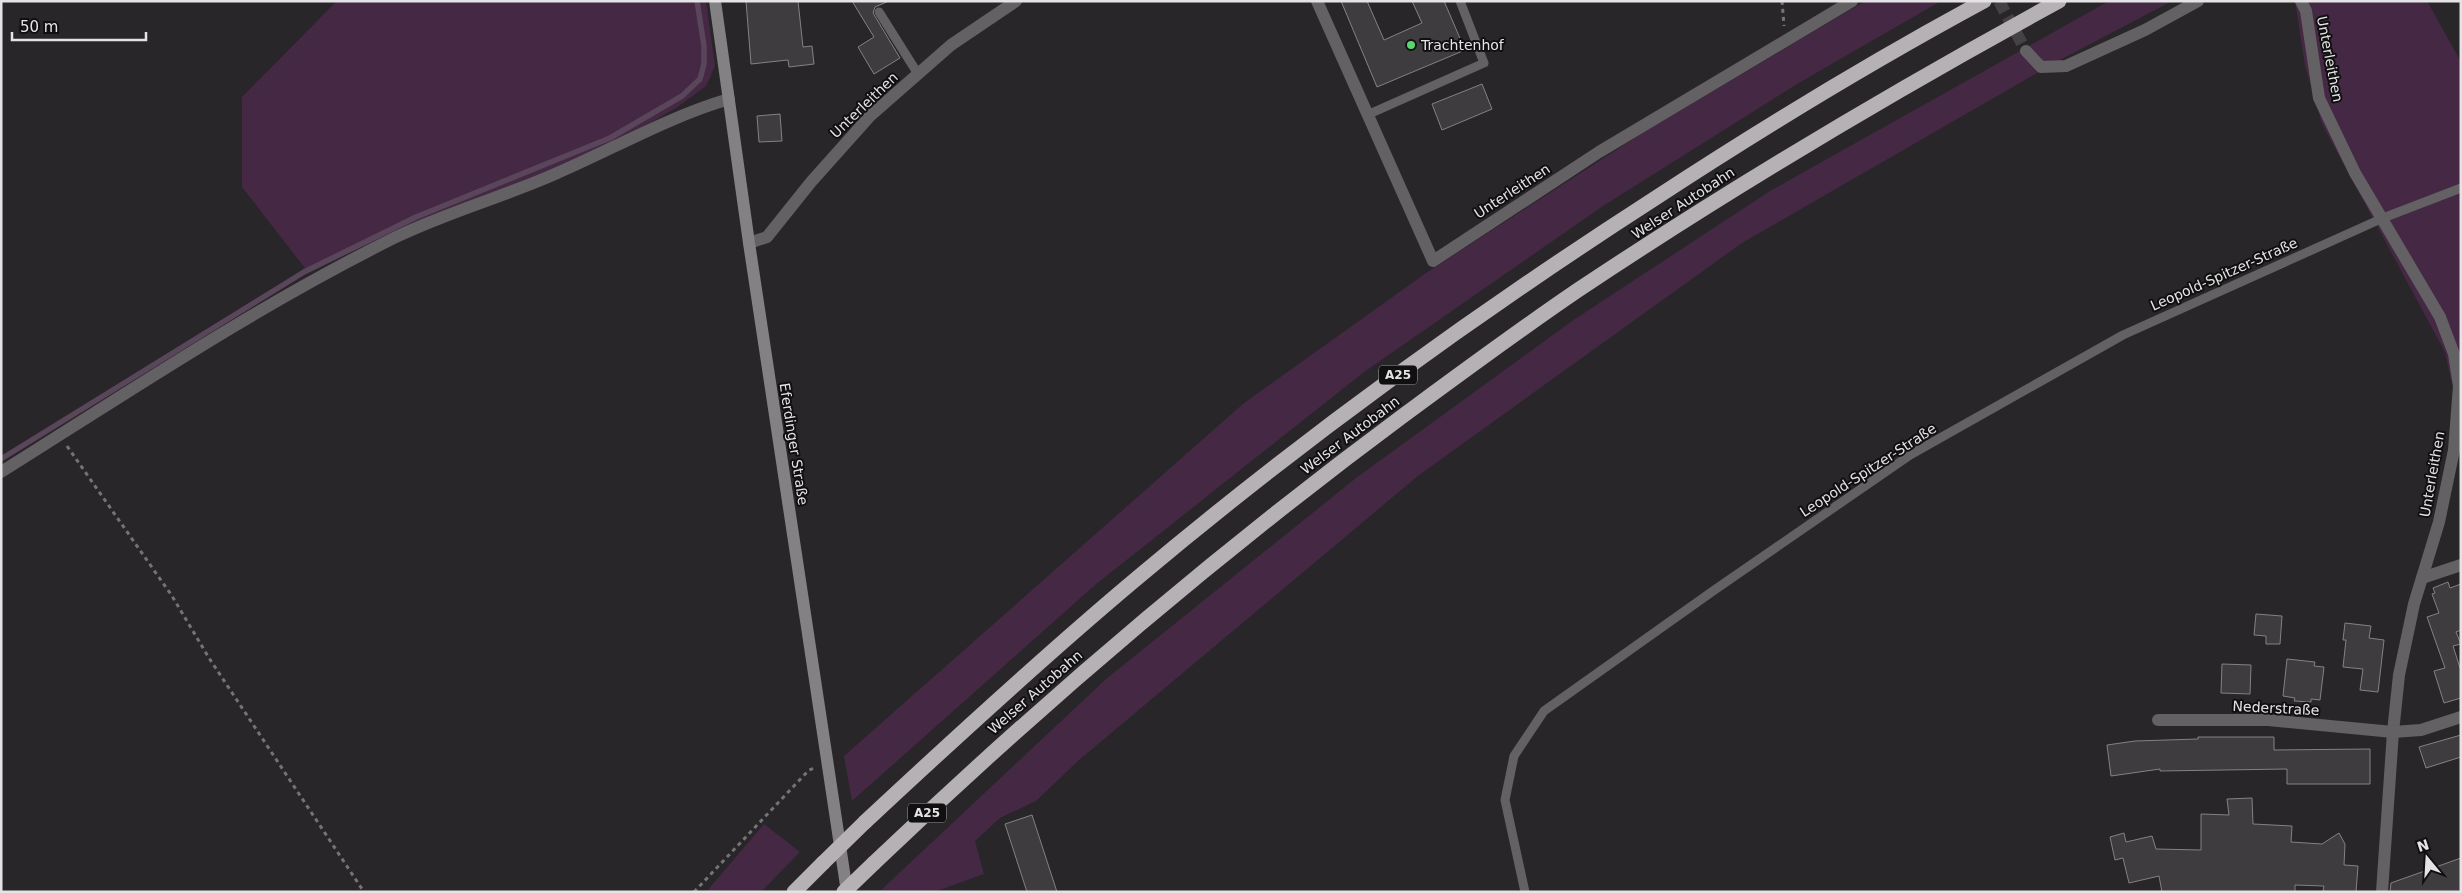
<svg xmlns="http://www.w3.org/2000/svg" width="2462" height="893" viewBox="0 0 2462 893" font-family="'DejaVu Sans',sans-serif">
<style>
.green{fill:#442844}
.lines{fill:none;stroke-linecap:round;stroke-linejoin:round}
.stream{stroke:#5a465a;stroke-width:5.5}
.building{fill:#3f3c3f;stroke:#858084}
.minor-tunnel{stroke:#454245;stroke-width:12;stroke-dasharray:12 6;stroke-linecap:butt}
.path{stroke:#767376;stroke-width:3;stroke-dasharray:4 4;stroke-linecap:butt}
.service{stroke:#636163;stroke-width:9}
.minor{stroke:#636163;stroke-width:12}
.secondary{stroke:#848184;stroke-width:12}
.motorway{stroke:#b5b1b5;stroke-width:15}
.motorway-bridge{stroke:#b5b1b5;stroke-width:15}
.poi-dot{fill:#58d570;stroke:#111011;stroke-width:2}
.labels{text-anchor:middle;dominant-baseline:central;stroke-width:4;stroke-linejoin:round;paint-order:stroke}
.shield{fill:#111011;stroke:#a5a4a5;stroke-width:1}
.shield-label{font-size:12px;font-weight:bold;fill:#e5e3e5}
.poi-label{font-size:14px;fill:#e5e3e5;stroke:#111011;text-anchor:start}
.street-label{font-size:14px;fill:#e5e3e5;stroke:#111011}
</style>
<rect width="100%" height="100%" fill="#292629"/>
<g class="green">
<path d="M337,1H706L715,66L706,86L676,108L611,145L521,183L413,224L308,272L242,187V97Z"/>
<path d="M1865,1H1941L1797,84L1603,206L1364,372L1095,585L852,801L844,756L1244,403L1426,273L1644,132Z"/>
<path d="M2109,1H2172L2058,61L1742,243L1419,475L1079,760L1036,801L1000,818L975,841L984,874L934,892H879L1106,679L1356,478L1575,319L1770,191Z"/>
<path d="M2295,1H2427L2461,62V382L2452,384L2445,352L2322,124L2305,66Z"/>
<path d="M764,824L800,852L761,892H706Z"/>
</g>
<g class="lines">
<path class="stream" d="M1,459L304,272L416,217L610,138L682,96L700,79L704,64V46L697,1"/>
</g>
<g class="building">
<path d="M746,1H798L803,47L812,46L814,64L789,67L788,60L751,64Z"/>
<path d="M852,1H889L875,7L873,13L900,58L874,74L858,47L874,37Z"/>
<path d="M1341,1H1367L1384,40L1422,23L1412,1H1444L1465,50L1377,87Z"/>
<path d="M1482,84L1492,109L1442,130L1432,104Z"/>
<path d="M780,114L782,141L759,142L757,116Z"/>
<path d="M2448,582L2450,588L2461,584V630L2456,632L2461,644L2453,646L2461,671V698L2444,703L2434,671L2445,668L2427,617L2439,613L2432,594L2435,593L2433,588Z"/>
<path d="M2256,614L2282,616L2280,644H2266V636L2254,635Z"/>
<path d="M2345,623L2371,626L2369,638L2384,640L2378,692L2360,690L2363,669L2343,667L2346,640H2343Z"/>
<path d="M2287,659L2315,662L2314,666L2324,667L2320,700L2311,699V702L2294,701L2295,698L2283,696Z"/>
<path d="M2222,664L2251,665L2250,694L2221,693Z"/>
<path d="M2461,735V757L2426,768L2419,747Z"/>
<path d="M2198,737H2274V750L2370,749V784H2287V769L2160,771V769L2111,776L2107,745L2135,741L2198,739Z"/>
<path d="M2252,798L2253,824L2292,826L2291,842L2322,844L2339,833L2345,844L2344,865L2358,866L2356,892H2330L2323,891L2324,886L2295,885V892H2162L2159,876L2129,883L2123,858L2115,860L2110,837L2124,833L2126,842L2152,836L2156,849L2201,850V814L2229,815L2227,799Z"/>
<path d="M1032,815L1057,892H1027L1005,824Z"/>
<path d="M2461,858V892H2390L2391,883Z"/>
</g>
<g class="lines">
<path class="minor-tunnel" d="M1999,1L2026,51"/>
<g class="path">
<path d="M1782,1L1784,26"/>
<path d="M67,446L172,596L209,658L364,892"/>
<path d="M694,892L809,770L815,768"/>
</g>
<g class="service">
<path d="M879,12L918,74"/>
<path d="M1367,115L1484,63L1460,1"/>
<path d="M1525,892L1505,800L1514,756L1544,711L1713,591L1910,455L2123,335L2383,218L2461,188"/>
</g>
<g class="minor">
<path d="M1317,1L1433,261L1599,152L1852,1"/>
<path d="M2301,1L2306,11L2319,98L2355,173L2440,317L2454,354L2459,386L2454,450L2439,522L2414,604L2399,675L2393,732L2382,892"/>
<path d="M2026,51L2041,67L2066,66L2145,30L2198,1"/>
<path d="M749,243L767,237L811,182L870,116L951,45L1016,1"/>
<path d="M1,472C130,391 257,306 394,238C445,213 503,197 555,174C613,149 668,117 729,99"/>
<path d="M2422,578L2461,565"/>
<path d="M2158,720H2268L2393,732L2421,730L2461,717"/>
</g>
<path class="secondary" d="M715,1L749,243L847,892"/>
<g class="motorway">
<path d="M865,822C954,739 1043,657 1136,579C1300,441 1474,315 1654,199C1761,129 1871,62 1984,1"/>
<path d="M874,863C1042,703 1218,553 1404,415C1461,373 1519,330 1578,290C1734,186 1894,91 2059,1"/>
<path d="M794,892L823,863"/>
</g>
<g class="motorway-bridge">
<path d="M823,863L865,822"/>
<path d="M844,892L874,863"/>
</g>
</g>
<circle class="poi-dot" cx="1411" cy="45" r="5"/>
<g class="labels">
<g class="shield">
<rect x="1379" y="365.5" width="38" height="19" rx="4"/>
<rect x="908" y="803.5" width="38" height="19" rx="4"/>
</g>
<g class="shield-label">
<text x="1398" y="375">A25</text>
<text x="927" y="813">A25</text>
</g>
<g class="poi-label">
<text x="1421" y="45">Trachtenhof</text>
</g>
<g class="street-label">
<text transform="translate(2330 59) rotate(79)">Unterleithen</text>
<text transform="translate(864 105) rotate(-44)">Unterleithen</text>
<text transform="translate(1512 191) rotate(-33)">Unterleithen</text>
<text transform="translate(1683 203) rotate(-33)">Welser Autobahn</text>
<text transform="translate(2224 274) rotate(-24)">Leopold-Spitzer-Straße</text>
<text transform="translate(1350 435) rotate(-37)">Welser Autobahn</text>
<text transform="translate(794 444) rotate(81)">Eferdinger Straße</text>
<text transform="translate(1868 470) rotate(-33)">Leopold-Spitzer-Straße</text>
<text transform="translate(2432 474) rotate(-80)">Unterleithen</text>
<text transform="translate(1035 692) rotate(-41)">Welser Autobahn</text>
<text transform="translate(2276 708) rotate(3)">Nederstraße</text>
</g>
</g>
<rect width="2462" height="893" fill="none" stroke="#e5e3e5" stroke-width="5"/>
<g transform="translate(2427 858) rotate(342)" stroke="#111011" stroke-width="4" paint-order="stroke">
<path d="M0-4L9 19L0 12L-9 19Z" fill="#e5e3e5"/>
<text y="-8" font-size="14" font-weight="bold" text-anchor="middle" fill="#e5e3e5">N</text>
</g>
<path d="M12 32v8h134v-8" fill="none" stroke="#e5e3e5" stroke-width="2.5"/>
<text x="20" y="32" font-size="15" fill="#e5e3e5" stroke="#111011" stroke-width="4" paint-order="stroke">50 m</text>
</svg>
